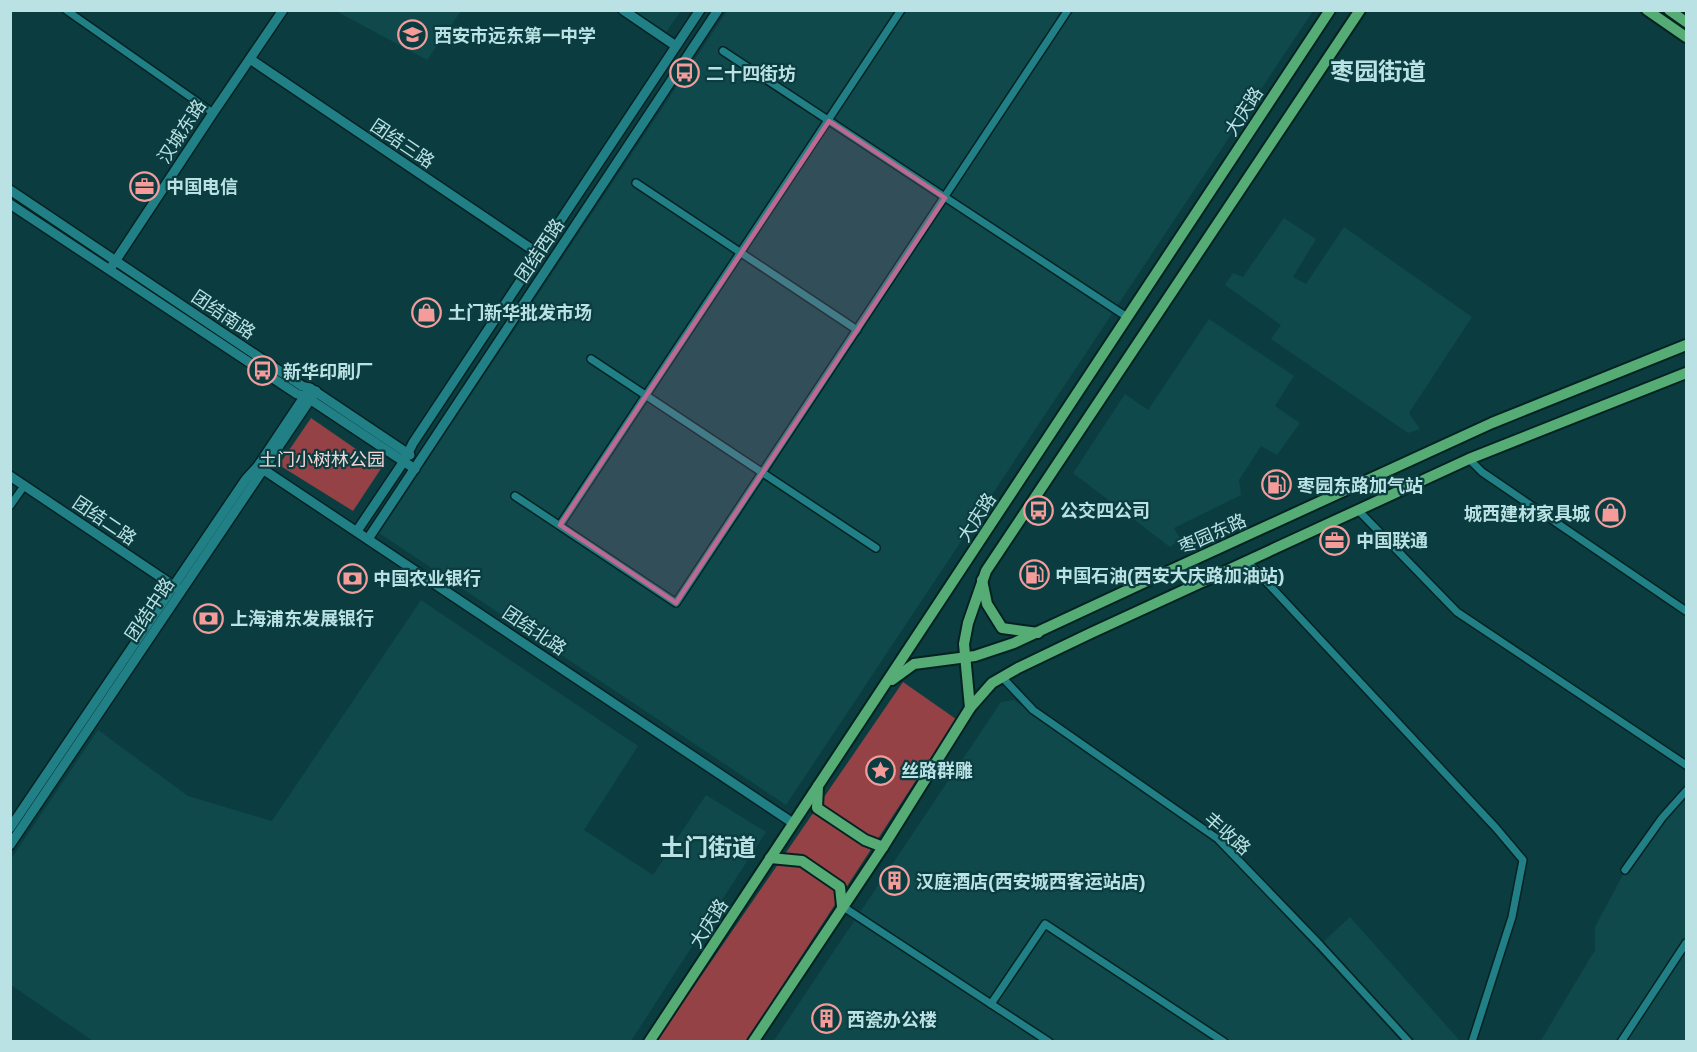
<svg xmlns="http://www.w3.org/2000/svg" width="1697" height="1052" viewBox="0 0 1697 1052" font-family="'Golos Text','Noto Sans SC',sans-serif">
<style>
.built{fill:#0f494c}
.green{fill:#944245}
.lines{fill:none;stroke-linecap:round;stroke-linejoin:round}
.street-casing{stroke:#052223;stroke-width:10}
.secondary-casing{stroke:#052223;stroke-width:12}
.primary-casing{stroke:#052223;stroke-width:14}
.street{stroke:#218085;stroke-width:7}
.secondary{stroke:#218085;stroke-width:9}
.primary{stroke:#56ac75;stroke-width:10}
.marked{fill:#bf6992;fill-opacity:0.2;stroke:#bf6992;stroke-width:4.5;stroke-linejoin:round}
.labels{text-anchor:middle;dominant-baseline:central;stroke-width:4.5;stroke-linejoin:round;paint-order:stroke}
.poi-label{font-size:18px;font-weight:bold;fill:#bae2e4;stroke:#0b3d40;text-anchor:start}
.street-label{font-size:18px;fill:#bae2e4;stroke:#0b3d40}
.park-label{font-size:18px;fill:#f3d6d5;stroke:#0b3d40}
.district-label{font-size:24px;font-weight:bold;fill:#bae2e4;stroke:#0b3d40}
</style>
<rect width="100%" height="100%" fill="#0b3d40"/>
<g class="built">
<path d="M336,11H461L427,60Z"/>
<path d="M633,11H681L666,32Z"/>
<path d="M727,11H1313L786,805L379,533Z"/>
<path d="M1284,218L1316,239L1293,277L1306,284L1344,227L1472,317L1409,413L1420,429L1408,433L1271,339L1281,325L1225,285L1233,273L1243,277Z"/>
<path d="M1209,319L1294,376L1275,406L1300,423L1277,455L1261,446L1239,480L1241,495L1174,528L1180,539L1170,547L1073,473L1125,394L1148,410Z"/>
<path d="M421,600L638,746L584,830L653,875L706,795L766,832L631,1041H93L11,985V859L98,730L188,796L272,821Z"/>
<path d="M1014,700L1218,843L1401,1041L773,1042L1001,702Z"/>
<path d="M1686,794V1041L1540,1042L1595,950V927L1624,873Z"/>
<path d="M1350,917L1460,1041H1409L1320,945Z"/>
</g>
<g class="green">
<path d="M311,418L382,467L353,511L279,465Z"/>
<path d="M903,682L956,719L746,1041L656,1042Z"/>
</g>
<g class="lines">
<defs>
<g id="street">
<path d="M66,10L213,113"/>
<path d="M723,51L1127,317"/>
<path d="M636,183L857,330"/>
<path d="M591,359L876,548"/>
<path d="M1469,459L1482,472L1686,611"/>
<path d="M515,496L676,603L1068,10"/>
<path d="M10,506L24,486"/>
<path d="M1358,510L1457,612L1686,765"/>
<path d="M560,525L901,10"/>
<path d="M1247,561L1496,828L1523,860L1512,917L1472,1042"/>
<path d="M1002,677L1033,710L1218,839L1320,945L1409,1042"/>
<path d="M1625,870L1662,818L1686,791"/>
<path d="M842,906L1049,1042"/>
<path d="M991,1004L1045,924L1224,1042"/>
<path d="M1621,1042L1686,943"/>
</g>
<g id="secondary">
<path d="M623,10L676,46"/>
<path d="M250,59L539,254"/>
<path d="M10,190L302,386L310,388L410,455"/>
<path d="M10,204L297,394L305,396L415,469"/>
<path d="M112,266L213,113L283,10"/>
<path d="M258,466L793,823"/>
<path d="M10,476L177,588"/>
<path d="M357,531L404,461L413,443L700,10"/>
<path d="M368,539L718,10"/>
<path d="M10,828L246,479L258,466L310,388"/>
<path d="M10,845L316,391"/>
</g>
<g id="primary">
<path d="M1647,10L1686,37"/>
<path d="M1669,10L1686,22"/>
<path d="M982,580L987,604L1002,628L1038,633"/>
<path d="M892,680L914,664L975,656L1014,643L1145,582L1492,423L1686,345"/>
<path d="M970,708L964,644L968,623L986,571L1360,10"/>
<path d="M818,786L817,808L865,840L883,847"/>
<path d="M770,858L802,861L840,887L842,906"/>
<path d="M649,1042L1330,10"/>
<path d="M753,1042L883,847L970,708L992,683L1018,668L1091,633L1469,459L1686,373"/>
</g>
</defs>
<use href="#street" class="street-casing"/>
<use href="#secondary" class="secondary-casing"/>
<use href="#primary" class="primary-casing"/>
<use href="#street" class="street"/>
<use href="#secondary" class="secondary"/>
<use href="#primary" class="primary"/>
</g>
<path class="marked" d="M829,121L945,198L676,603L560,525Z"/>
<defs>
<symbol id="school-ring" viewBox="-11 -11 22 22"><circle r="9.5" fill="#0b3d40" stroke="#f59b9a" stroke-width="1.5"/><path d="M0-5L7-2L0 1L-7-2ZM-4 1L0 2.5L4 1V4Q0 6-4 4Z" fill="#f59b9a"/></symbol>
<symbol id="bus-ring" viewBox="-11 -11 22 22"><circle r="9.5" fill="#0b3d40" stroke="#f59b9a" stroke-width="1.5"/><path d="M-5-6H5V4H4V6H2V4H-2V6H-4V4H-5ZM-3.5-4V0h7V-4ZM-3.5 1.2v1.5H-2V1.2ZM2 1.2v1.5H3.5V1.2Z" fill="#f59b9a"/></symbol>
<symbol id="office-ring" viewBox="-11 -11 22 22"><circle r="9.5" fill="#0b3d40" stroke="#f59b9a" stroke-width="1.5"/><path d="M-6-3h4V-5.5h4V-3h4V5H-6ZM-1-4.5V-3h2v-1.5ZM-6 0V1H6V0Z" fill="#f59b9a"/></symbol>
<symbol id="shop-ring" viewBox="-11 -11 22 22"><circle r="9.5" fill="#0b3d40" stroke="#f59b9a" stroke-width="1.5"/><path d="M-5-2.5h2.3a2.7 3.5 0 0 1 5.4 0H5L5.5 6h-11ZM-1.5-2.5h3a1.5 2.3 0 0 0-3 0Z" fill="#f59b9a"/></symbol>
<symbol id="fuel-ring" viewBox="-11 -11 22 22"><circle r="9.5" fill="#0b3d40" stroke="#f59b9a" stroke-width="1.5"/><path d="M-5.5-6h7V0h2V4h1.3V-2.5L3-4.5l.8-.8L6-3V5H2.5V1h-1V6h-7ZM-4.2-4.7v3.2H.2V-4.7Z" fill="#f59b9a"/></symbol>
<symbol id="bank-ring" viewBox="-11 -11 22 22"><circle r="9.5" fill="#0b3d40" stroke="#f59b9a" stroke-width="1.5"/><path d="M-6-4H6V4H-6ZM0-2.3a2.3 2.3 0 1 0 0 4.6a2.3 2.3 0 1 0 0-4.6Z" fill="#f59b9a"/></symbol>
<symbol id="sight-ring" viewBox="-11 -11 22 22"><circle r="9.5" fill="#0b3d40" stroke="#f59b9a" stroke-width="1.5"/><path d="M0-6L1.8-2.2L6-1.7L2.9 1.2L3.7 5.4L0 3.3L-3.7 5.4L-2.9 1.2L-6-1.7L-1.8-2.2Z" fill="#f59b9a"/></symbol>
<symbol id="building-ring" viewBox="-11 -11 22 22"><circle r="9.5" fill="#0b3d40" stroke="#f59b9a" stroke-width="1.5"/><path d="M-4-6H4V6H1V3H-1V6H-4ZM-2.5-4.3h1.7v1.8h-1.7ZM.8-4.3h1.7v1.8H.8ZM-2.5-1h1.7V.8h-1.7ZM.8-1h1.7V.8H.8Z" fill="#f59b9a"/></symbol>
</defs>
<g fill-rule="evenodd">
<use href="#school-ring" x="396" y="18" width="33" height="33"/>
<use href="#bus-ring" x="668" y="56" width="33" height="33"/>
<use href="#office-ring" x="128" y="170" width="33" height="33"/>
<use href="#shop-ring" x="410" y="296" width="33" height="33"/>
<use href="#bus-ring" x="246" y="354" width="33" height="33"/>
<use href="#fuel-ring" x="1260" y="468" width="33" height="33"/>
<use href="#bus-ring" x="1022" y="494" width="33" height="33"/>
<use href="#shop-ring" x="1594" y="496" width="33" height="33"/>
<use href="#office-ring" x="1318" y="524" width="33" height="33"/>
<use href="#fuel-ring" x="1018" y="558" width="33" height="33"/>
<use href="#bank-ring" x="336" y="562" width="33" height="33"/>
<use href="#bank-ring" x="192" y="602" width="33" height="33"/>
<use href="#sight-ring" x="864" y="754" width="33" height="33"/>
<use href="#building-ring" x="878" y="864" width="33" height="33"/>
<use href="#building-ring" x="810" y="1002" width="33" height="33"/>
</g>
<g class="labels">
<g class="poi-label">
<text x="434" y="35">西安市远东第一中学</text>
<text x="706" y="73">二十四街坊</text>
<text x="166" y="186">中国电信</text>
<text x="448" y="312">土门新华批发市场</text>
<text x="283" y="371">新华印刷厂</text>
<text x="1297" y="485">枣园东路加气站</text>
<text x="1060" y="510">公交四公司</text>
<text x="1590" y="513" text-anchor="end">城西建材家具城</text>
<text x="1356" y="540">中国联通</text>
<text x="1055" y="575">中国石油(西安大庆路加油站)</text>
<text x="373" y="578">中国农业银行</text>
<text x="230" y="618">上海浦东发展银行</text>
<text x="901" y="770">丝路群雕</text>
<text x="916" y="881">汉庭酒店(西安城西客运站店)</text>
<text x="847" y="1019">西瓷办公楼</text>
</g>
<g class="street-label">
<text transform="translate(1243 111) rotate(-57)">大庆路</text>
<text transform="translate(181 131) rotate(-57)">汉城东路</text>
<text transform="translate(403 143) rotate(34)">团结三路</text>
<text transform="translate(539 250) rotate(-56)">团结西路</text>
<text transform="translate(224 314) rotate(34)">团结南路</text>
<text transform="translate(976 517) rotate(-57)">大庆路</text>
<text transform="translate(105 520) rotate(34)">团结二路</text>
<text transform="translate(1212 533) rotate(-24)">枣园东路</text>
<text transform="translate(149 609) rotate(-56)">团结中路</text>
<text transform="translate(535 630) rotate(34)">团结北路</text>
<text transform="translate(1228 833) rotate(41)">丰收路</text>
<text transform="translate(708 923) rotate(-57)">大庆路</text>
</g>
<g class="park-label">
<text x="322" y="459">土门小树林公园</text>
</g>
<g class="district-label">
<text x="1378" y="70">枣园街道</text>
<text x="708" y="846">土门街道</text>
</g>
</g>
<rect width="1697" height="1052" fill="none" stroke="#bae2e4" stroke-width="24"/>
</svg>
